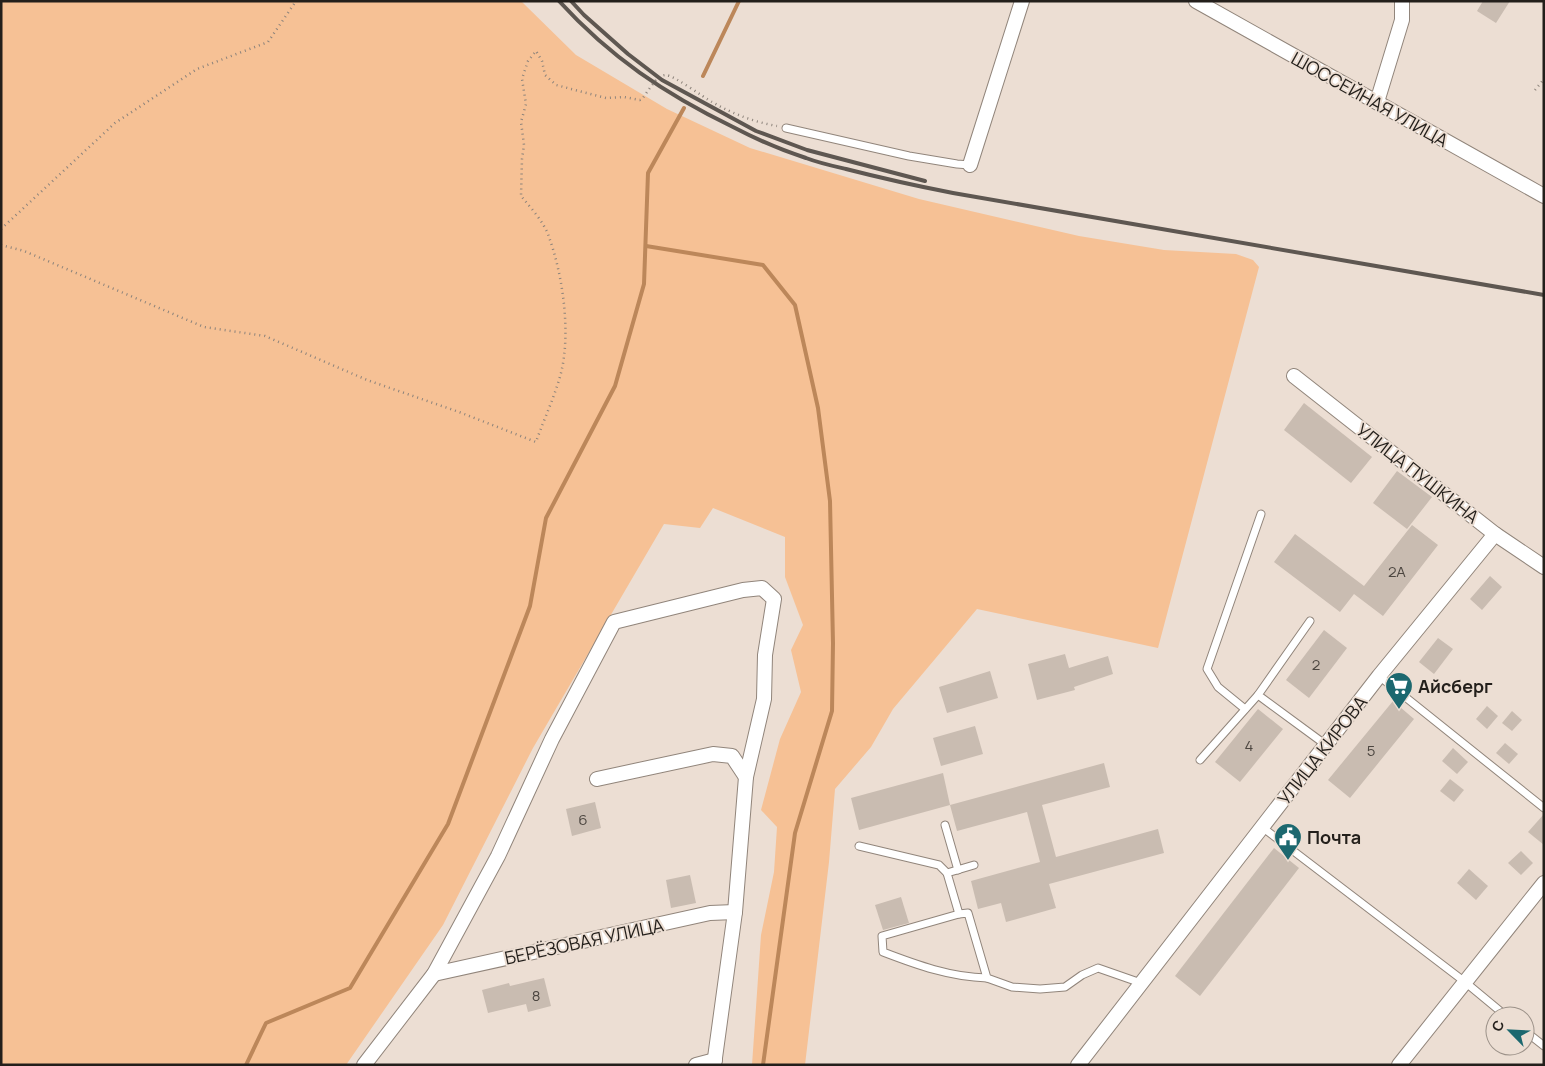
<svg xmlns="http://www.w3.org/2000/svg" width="1545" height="1066" viewBox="0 0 1545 1066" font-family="Manrope,sans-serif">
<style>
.green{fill:#f6c195}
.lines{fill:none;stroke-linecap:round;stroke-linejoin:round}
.stream{stroke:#bc875a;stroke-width:4}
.building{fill:#c9bcb1}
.service-casing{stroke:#91857b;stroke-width:9}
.minor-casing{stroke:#91857b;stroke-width:16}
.path{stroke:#8c837b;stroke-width:2.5;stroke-dasharray:1 4;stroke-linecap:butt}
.service{stroke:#fff;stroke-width:7}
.minor{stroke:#fff;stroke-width:14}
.rail{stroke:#5e5751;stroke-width:4}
.labels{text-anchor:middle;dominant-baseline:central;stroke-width:4;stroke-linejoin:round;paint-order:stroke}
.number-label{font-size:15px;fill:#4c4640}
.street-label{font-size:18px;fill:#231f1b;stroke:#ecded3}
.poi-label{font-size:18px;font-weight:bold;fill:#231f1b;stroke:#ecded3;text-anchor:start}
</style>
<rect width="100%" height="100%" fill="#ecded3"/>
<path class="green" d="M1,1H521L576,55L667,109L750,148L919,199L1079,236L1164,250L1236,254L1253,260L1259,267L1158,648L977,609L893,709L871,747L835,789L829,862L805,1065H752L761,935L774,872L777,827L761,810L780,739L801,692L791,650L803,625L785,577V537L713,508L700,528L664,524L533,748L443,925L346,1065H1Z"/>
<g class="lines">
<g class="stream">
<path d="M703,76L739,1"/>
<path d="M646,246L763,265L795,305L818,408L830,501L833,643L832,711L795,833L763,1065"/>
<path d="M246,1065L266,1023L350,988L448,824L530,606L546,518L615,386L644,284L648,173L684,108"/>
</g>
</g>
<g class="building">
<path d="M1483,1H1510L1496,23L1477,11Z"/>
<path d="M1304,403L1372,457L1351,483L1284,430Z"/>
<path d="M1397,471L1432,497L1407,529L1373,503Z"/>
<path d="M1412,525L1438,545L1383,616L1354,594L1340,612L1274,562L1295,534L1364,586Z"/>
<path d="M1490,576L1502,587L1482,610L1470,599Z"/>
<path d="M1324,630L1347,648L1309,698L1286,680Z"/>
<path d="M1438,638L1453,649L1434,674L1419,662Z"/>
<path d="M1065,654L1069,668L1108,656L1113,674L1074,687L1075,690L1037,700L1028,664Z"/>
<path d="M990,671L998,698L947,713L939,687Z"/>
<path d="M1393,701L1414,719L1350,798L1328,780Z"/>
<path d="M1487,706L1498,716L1487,729L1476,719Z"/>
<path d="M1258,709L1283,729L1240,782L1215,762Z"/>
<path d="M1512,711L1522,720L1512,731L1502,723Z"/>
<path d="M975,726L983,754L941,766L933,738Z"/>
<path d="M1505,743L1518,754L1509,764L1496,753Z"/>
<path d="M1453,748L1468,762L1457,774L1442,761Z"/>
<path d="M1104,763L1110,787L1042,805L1056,857L1158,829L1164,853L1049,884L1056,908L1006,922L1001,903L978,909L971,881L1040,862L1027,812L957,831L950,805Z"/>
<path d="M943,773L950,805L859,830L851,798Z"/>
<path d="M1450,779L1464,790L1454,802L1440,791Z"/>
<path d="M595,802L601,828L572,836L566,809Z"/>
<path d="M1544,814V845L1528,832Z"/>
<path d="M1274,848L1299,868L1200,996L1175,976Z"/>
<path d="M1521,851L1533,863L1521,875L1508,863Z"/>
<path d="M1469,869L1488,886L1476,900L1457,883Z"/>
<path d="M690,875L696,903L671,908L666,880Z"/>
<path d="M901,897L909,923L883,930L875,905Z"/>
<path d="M544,978L551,1006L528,1012L526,1004L488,1013L482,990L509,983L510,986Z"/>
</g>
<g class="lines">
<defs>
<g id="service">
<path d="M786,128L909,156L957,164L970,165"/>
<path d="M1310,621L1258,695L1326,745"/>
<path d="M1379,676L1544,808"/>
<path d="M1245,709L1218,687L1207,669L1261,514"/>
<path d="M1200,760L1258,695"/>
<path d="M945,825L958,870"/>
<path d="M1262,827L1465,982L1506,1016"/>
<path d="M859,846L939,865L947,873"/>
<path d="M974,865L947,873L959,914L968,913L987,978L1012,987L1040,989L1065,987L1082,975L1098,968L1141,983"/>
<path d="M959,914L882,936L883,952C917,965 950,977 987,978"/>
<path d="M1525,1031L1544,1046"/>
</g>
<g id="minor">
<path d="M1196,1L1544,196"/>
<path d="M1377,102L1402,20V1"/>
<path d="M970,165L1022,1"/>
<path d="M1294,376L1495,534L1544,567"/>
<path d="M597,779L713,754L732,756L746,777"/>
<path d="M434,974L710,913L735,912"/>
<path d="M364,1065L434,974L498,856L552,739L614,622L743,590L762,588L774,599L765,655L764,699L746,777L735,912L714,1065"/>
<path d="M696,1065L715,1060"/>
<path d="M1078,1065L1379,676L1495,534"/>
<path d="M1399,1065L1544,883"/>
</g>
</defs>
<use href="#service" class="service-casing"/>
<use href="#minor" class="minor-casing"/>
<g class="path">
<path d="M1535,90L1544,79"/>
<path d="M1,229L115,123L197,69L268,42L296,1"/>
<path d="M1,245L24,251L204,327L265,336L367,380L459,412L536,442C544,419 555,396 561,373C571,333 563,276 549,237C544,222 531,208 521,196L522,159L524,145L521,122L526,104L522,79L528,61L536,51L542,61L545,75L556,85L606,98L624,97L640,100L642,99C648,92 656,75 666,75C675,76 703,97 712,102C733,114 754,122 777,126"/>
</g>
<use href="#service" class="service"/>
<use href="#minor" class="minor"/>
<g class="rail">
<path d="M559,1C610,57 665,94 733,127C756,139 781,150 806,158C819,163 833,166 846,169C881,178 917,186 953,193L1544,295"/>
<path d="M571,1L584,15L628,54L662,80L756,131L807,150L925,181"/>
</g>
</g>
<defs>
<symbol id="supermarket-pin" viewBox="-11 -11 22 30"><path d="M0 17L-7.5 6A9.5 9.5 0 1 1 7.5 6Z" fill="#1c686f" stroke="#ecded3"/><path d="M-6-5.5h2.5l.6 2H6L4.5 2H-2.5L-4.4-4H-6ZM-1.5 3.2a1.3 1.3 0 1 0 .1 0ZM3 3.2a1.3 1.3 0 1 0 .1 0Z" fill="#fff"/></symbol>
<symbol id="civic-pin" viewBox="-11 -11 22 30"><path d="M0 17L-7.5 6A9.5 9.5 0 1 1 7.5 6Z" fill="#1c686f" stroke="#ecded3"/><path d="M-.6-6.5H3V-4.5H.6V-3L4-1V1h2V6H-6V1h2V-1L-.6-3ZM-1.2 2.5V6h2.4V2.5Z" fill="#fff"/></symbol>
</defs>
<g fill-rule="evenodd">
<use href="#supermarket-pin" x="1383" y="670" width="32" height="43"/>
<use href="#civic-pin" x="1272" y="821" width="32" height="43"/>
</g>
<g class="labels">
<g class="number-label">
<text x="1397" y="571">2А</text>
<text x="1316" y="664">2</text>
<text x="1249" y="745">4</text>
<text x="1371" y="750">5</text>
<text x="583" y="819">6</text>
<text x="536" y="995">8</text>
</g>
<g class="street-label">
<text transform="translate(1370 99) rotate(29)">ШОССЕЙНАЯ УЛИЦА</text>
<text transform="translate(1418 473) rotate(38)">УЛИЦА ПУШКИНА</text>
<text transform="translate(1322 750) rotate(-52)">УЛИЦА КИРОВА</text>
<text transform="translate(584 941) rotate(-12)">БЕРЁЗОВАЯ УЛИЦА</text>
</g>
<g class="poi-label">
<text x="1418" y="686">Айсберг</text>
<text x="1307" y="837">Почта</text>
</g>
</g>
<rect width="1545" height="1066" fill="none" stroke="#231f1b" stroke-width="5"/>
<g transform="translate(1510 1031) rotate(294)"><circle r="24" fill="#ecded3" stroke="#9c9289"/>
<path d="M0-4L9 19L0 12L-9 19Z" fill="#1c686f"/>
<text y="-8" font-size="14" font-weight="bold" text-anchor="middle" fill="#231f1b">С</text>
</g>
</svg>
